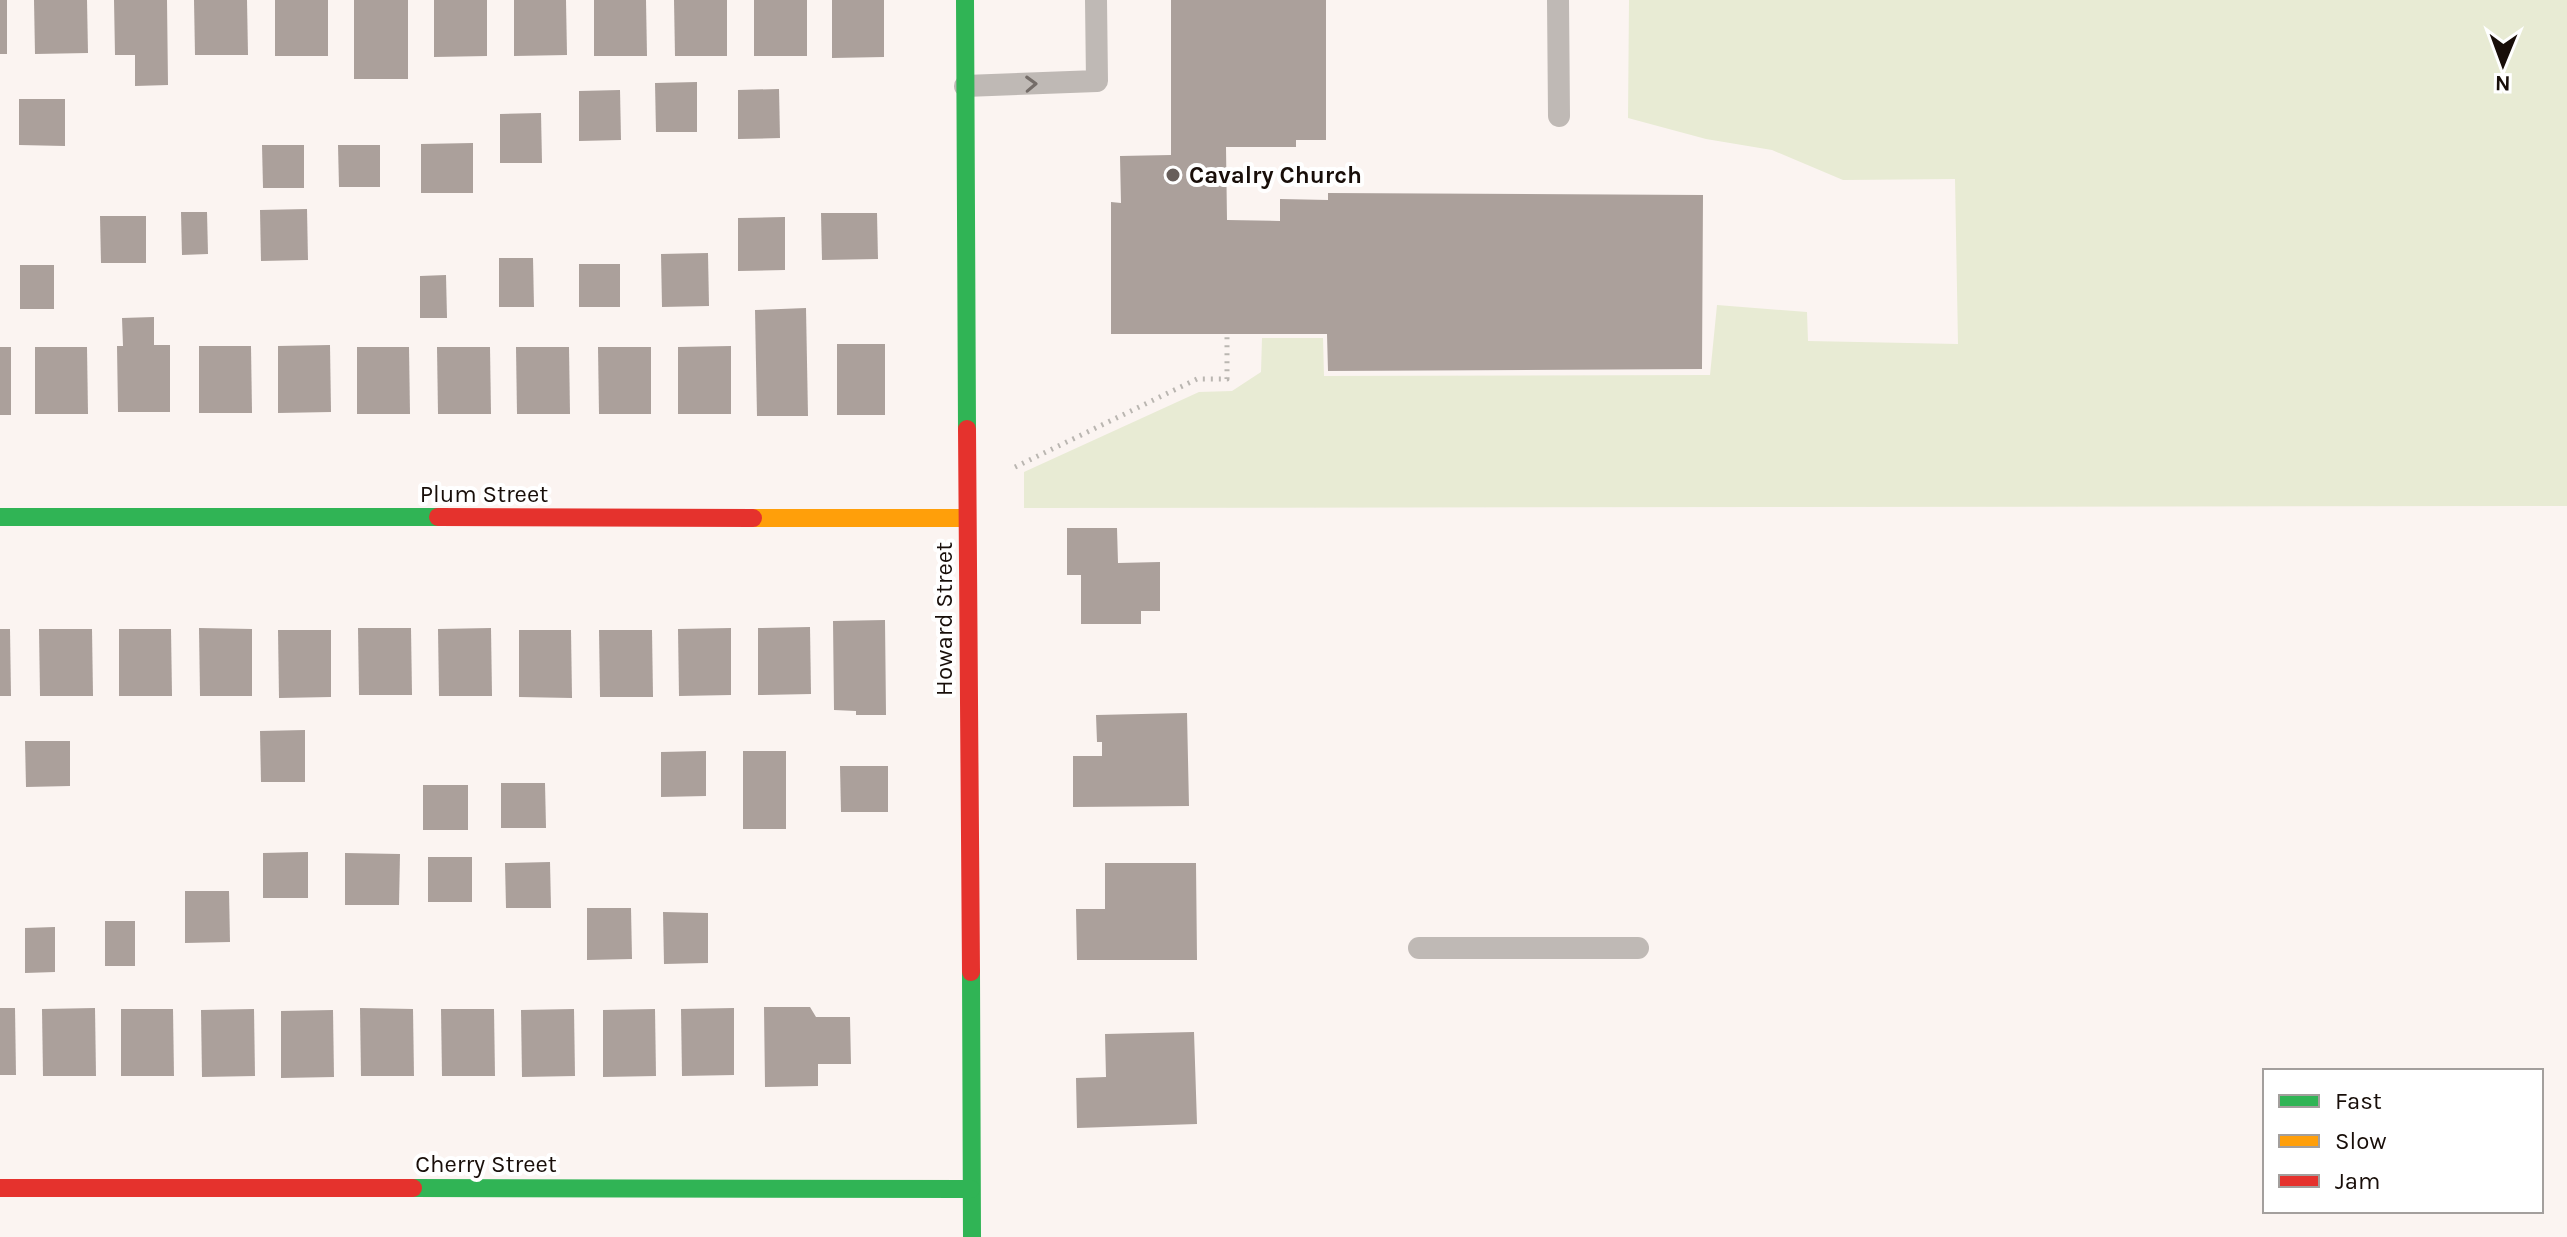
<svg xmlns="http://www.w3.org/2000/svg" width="2567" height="1237" viewBox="0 0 2567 1237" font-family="Karla,sans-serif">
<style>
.green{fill:#e8ebd4}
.building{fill:#aba09b}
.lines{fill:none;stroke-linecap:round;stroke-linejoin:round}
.path{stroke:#bab6b1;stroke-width:5;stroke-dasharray:2 6;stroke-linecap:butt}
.lane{stroke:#bfb9b5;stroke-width:22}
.fast{stroke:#30b455;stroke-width:18}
.slow{stroke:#ff9f0a;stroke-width:18}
.jam{stroke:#e5322d;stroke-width:18}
.oneway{stroke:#746c68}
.poi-dot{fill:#675e5a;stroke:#fff;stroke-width:3}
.labels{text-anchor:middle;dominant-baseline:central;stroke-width:8;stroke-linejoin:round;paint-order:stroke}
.poi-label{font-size:24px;font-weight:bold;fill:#180e09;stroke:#fff;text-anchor:start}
.street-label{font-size:24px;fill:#180e09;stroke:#fff}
</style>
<rect width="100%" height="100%" fill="#fbf4f1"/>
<path class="green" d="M1629,0H2567V506L1024,508V472L1199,392L1232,391L1261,372L1262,338H1323L1324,376L1710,375L1717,305L1807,312L1808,341L1958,344L1955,179L1843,180L1772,150L1706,139L1628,118Z"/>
<g class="building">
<rect x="0" y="0" width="7" height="54"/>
<path d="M34,0H87L88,53L35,54Z"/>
<path d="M114,0H167L168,85L135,86V55H115Z"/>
<path d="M194,0H247L248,55H195Z"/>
<rect x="275" y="0" width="53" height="56"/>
<rect x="354" y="0" width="54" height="79"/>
<path d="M434,0H487V56L434,57Z"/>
<path d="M514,0H566L567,55L514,56Z"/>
<path d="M594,0H646L647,56H594Z"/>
<path d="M674,0H727V56H675Z"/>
<rect x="754" y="0" width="53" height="56"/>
<path d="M832,0H884V57L832,58Z"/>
<path d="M1171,0H1326V140H1296V147H1226L1227,220L1280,221V199L1328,200V193L1703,195L1702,369L1328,371L1327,334H1111V202L1121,203L1120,156L1171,155Z"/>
<path d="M697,82V132H656L655,83Z"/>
<path d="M779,89L780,138L738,139V90Z"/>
<path d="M620,90L621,140L579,141V91Z"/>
<path d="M19,99H65V146L19,145Z"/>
<path d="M541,113L542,163H500V114Z"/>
<path d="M473,143V193H421V144Z"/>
<path d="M262,145H304V188H263Z"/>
<path d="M338,145H380V187H339Z"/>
<path d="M307,209L308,260L261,261L260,210Z"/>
<path d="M181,212H207L208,254L182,255Z"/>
<path d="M821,213H877L878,259L822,260Z"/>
<path d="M100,216H146V263H101Z"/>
<path d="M785,217V270L738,271V218Z"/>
<path d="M708,253L709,306L662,307L661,254Z"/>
<path d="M499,258H533L534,307H499Z"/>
<rect x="579" y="264" width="41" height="43"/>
<rect x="20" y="265" width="34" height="44"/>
<path d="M446,275L447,318H420V276Z"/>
<path d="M806,308L808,416H757L755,310Z"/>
<path d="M154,317V345H170V412H118L117,346H123L122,318Z"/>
<rect x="837" y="344" width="48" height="71"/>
<path d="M330,345L331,412L278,413V346Z"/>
<path d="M199,346H251L252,413H199Z"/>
<path d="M731,346V414H678V347Z"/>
<rect x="0" y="347" width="11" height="68"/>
<path d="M35,347H87L88,414H35Z"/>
<path d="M357,347H409L410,414H357Z"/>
<path d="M437,347H490L491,414H438Z"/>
<path d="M516,347H569L570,414H517Z"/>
<path d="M598,347H651V414H599Z"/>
<path d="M1067,528H1117L1118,563L1160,562V611H1141V624H1081V575H1067Z"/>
<path d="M885,620L886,715H856V711L834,710L833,621Z"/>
<path d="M810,627L811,694L758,695V628Z"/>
<path d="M199,628L252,629V696H200Z"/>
<path d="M358,628H411L412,695H359Z"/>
<path d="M491,628L492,696H439L438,629Z"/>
<path d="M731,628V695L679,696L678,629Z"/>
<path d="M0,629H10L11,696H0Z"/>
<path d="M39,629H92L93,696H40Z"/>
<path d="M119,629H171L172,696H119Z"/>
<path d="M278,630H331V697L279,698Z"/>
<path d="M519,630H571L572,698L519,697Z"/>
<path d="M599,630H652L653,697H600Z"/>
<path d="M1187,713L1189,806L1073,807V756H1102V742H1097L1096,715Z"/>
<path d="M305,730V782H261L260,731Z"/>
<path d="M25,741H70V786L26,787Z"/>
<path d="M706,751V796L661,797V752Z"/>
<rect x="743" y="751" width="43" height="78"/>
<path d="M840,766H888V812H841Z"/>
<path d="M501,783H545L546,828H501Z"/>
<rect x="423" y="785" width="45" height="45"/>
<path d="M308,852V898H263V853Z"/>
<path d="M345,853L400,854L399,905H345Z"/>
<rect x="428" y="857" width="44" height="45"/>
<path d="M550,862L551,908H506L505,863Z"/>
<path d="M1105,863H1196L1197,960H1077L1076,909H1105Z"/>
<path d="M185,891H229L230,942L185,943Z"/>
<path d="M587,908H631L632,959L587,960Z"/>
<path d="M663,912L708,913V963L664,964Z"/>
<rect x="105" y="921" width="30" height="45"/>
<path d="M55,927V972L25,973V928Z"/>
<path d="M764,1007H810L816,1017H850L851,1064H818V1086L765,1087Z"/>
<path d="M0,1008H15L16,1075H0Z"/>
<path d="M95,1008L96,1076H43L42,1009Z"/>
<path d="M360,1008L413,1009L414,1076H361Z"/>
<path d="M734,1008V1075L682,1076L681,1009Z"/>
<path d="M121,1009H173L174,1076H121Z"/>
<path d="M254,1009L255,1076L202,1077L201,1010Z"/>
<path d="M441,1009H494L495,1076H442Z"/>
<path d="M574,1009L575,1076L522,1077L521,1010Z"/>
<path d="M655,1009L656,1076L603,1077V1010Z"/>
<path d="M333,1010L334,1077L281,1078V1011Z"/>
<path d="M1194,1032L1197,1124L1077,1128L1076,1078L1106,1077L1105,1034Z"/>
</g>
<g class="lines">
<path class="path" d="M1015,467L1197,379H1227V334"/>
<g class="lane">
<path d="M1558,0L1559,116"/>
<path d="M965,86L1097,81L1096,0"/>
<path d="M1419,948H1638"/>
</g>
<g class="fast">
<path d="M965,0L967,429"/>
<path d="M0,517H438"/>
<path d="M971,972L972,1237"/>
<path d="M413,1188L971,1189"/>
</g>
<path class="slow" d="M753,518H967"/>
<g class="jam">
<path d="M967,429L971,972"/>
<path d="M438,517L753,518"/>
<path d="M0,1188H413"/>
</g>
</g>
<defs><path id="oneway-chevron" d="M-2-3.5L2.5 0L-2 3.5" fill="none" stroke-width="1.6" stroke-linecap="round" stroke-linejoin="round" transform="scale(2)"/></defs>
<use class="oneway" href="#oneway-chevron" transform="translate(1031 84) rotate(-2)"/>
<circle class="poi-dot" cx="1173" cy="175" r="8"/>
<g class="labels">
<g class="poi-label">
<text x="1189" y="175">Cavalry Church</text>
</g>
<g class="street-label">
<text x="484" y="494">Plum Street</text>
<text transform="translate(944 619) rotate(-90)">Howard Street</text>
<text x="486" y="1164">Cherry Street</text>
</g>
</g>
<rect x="2263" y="1069" width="280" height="144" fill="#ffffff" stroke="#a39f9d" stroke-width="2"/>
<rect x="2279" y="1095" width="40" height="12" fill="#30b455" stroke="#a39f9d" stroke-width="2"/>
<text x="2335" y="1109" font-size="24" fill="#180e09">Fast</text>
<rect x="2279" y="1135" width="40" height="12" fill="#ff9f0a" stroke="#a39f9d" stroke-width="2"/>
<text x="2335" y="1149" font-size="24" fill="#180e09">Slow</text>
<rect x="2279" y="1175" width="40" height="12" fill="#e5322d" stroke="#a39f9d" stroke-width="2"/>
<text x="2335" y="1189" font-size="24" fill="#180e09">Jam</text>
<g transform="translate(2503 64) rotate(181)" stroke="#ffffff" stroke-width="6" paint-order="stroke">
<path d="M0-6L14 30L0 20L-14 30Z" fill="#180e09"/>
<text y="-12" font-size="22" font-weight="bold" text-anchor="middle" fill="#180e09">N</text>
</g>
</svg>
